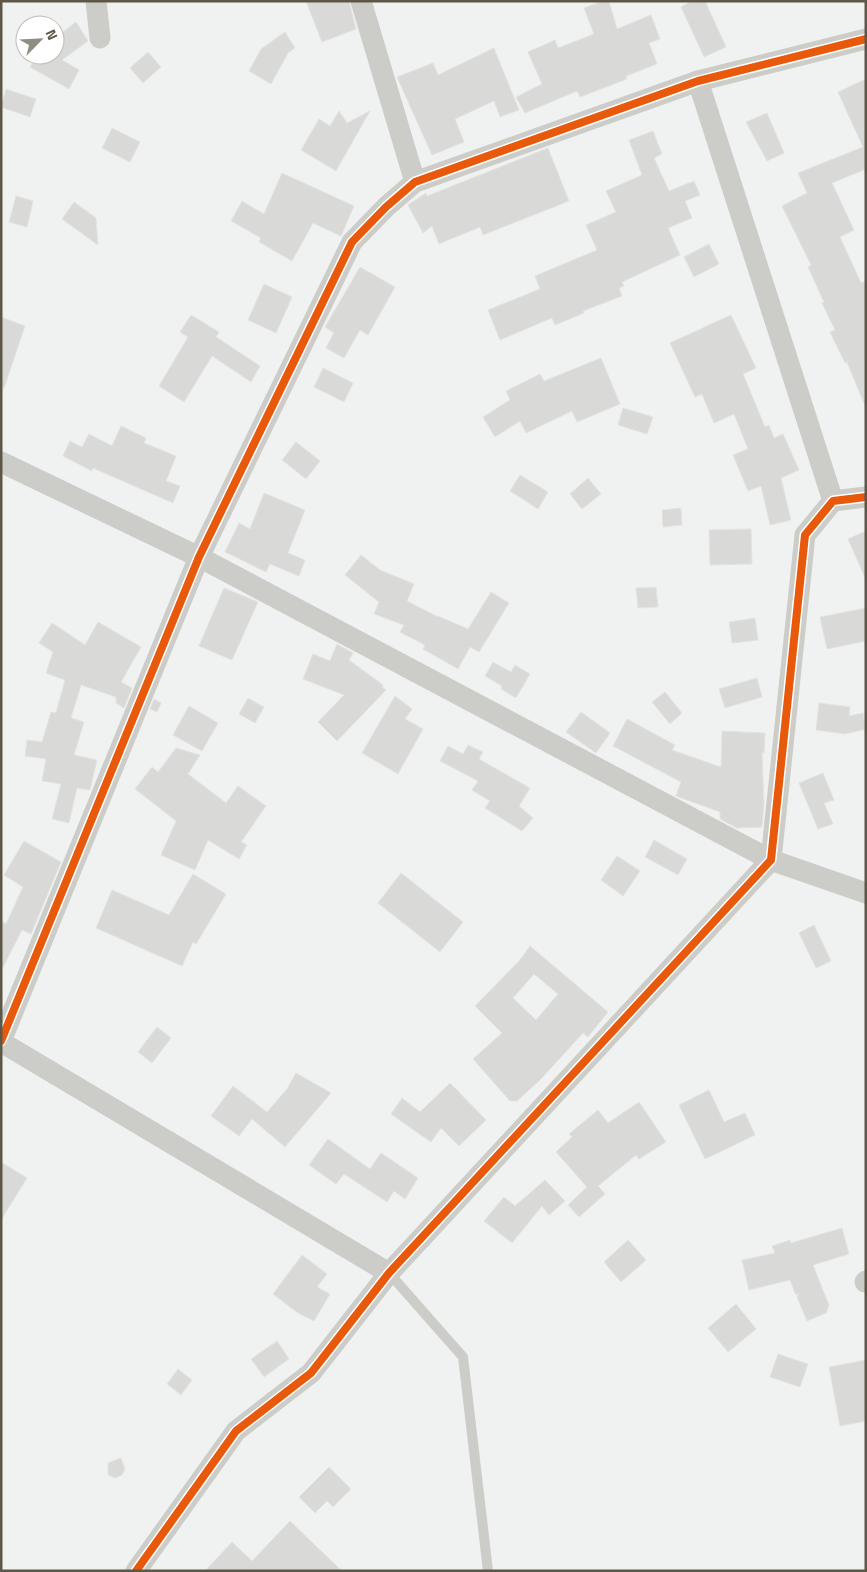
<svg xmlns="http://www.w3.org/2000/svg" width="867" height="1572" viewBox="0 0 867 1572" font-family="'Titillium Web',sans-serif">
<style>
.building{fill:#d9dad8;stroke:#e3e3e2;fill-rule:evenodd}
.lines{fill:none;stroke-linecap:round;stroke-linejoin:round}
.lane{stroke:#ccccc8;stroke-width:10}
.street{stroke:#ccccc8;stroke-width:21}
.cycleway-casing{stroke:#fff;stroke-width:11}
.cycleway{stroke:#e8590c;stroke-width:8}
</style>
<rect width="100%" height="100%" fill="#f0f1f1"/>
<g class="building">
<path d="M306,1H349L356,29L322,42Z"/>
<path d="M603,1H609L617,29L651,15L660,39L649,43L657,64L626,76L627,79L580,97L577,91L525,113L516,97L542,84L528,52L555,40L558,48L594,34L584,8Z"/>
<path d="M692,1H705L726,47L704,57L681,7Z"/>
<path d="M76,22L88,41L62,60L79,70L69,89L30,67L37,55L55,56V38Z"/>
<path d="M285,32L295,48L288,53L271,84L249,71L261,49Z"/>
<path d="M494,48L519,110L500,117L494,101L455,119L464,142L432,155L397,77L433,63L438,75Z"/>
<path d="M148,52L161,67L143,83L130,68Z"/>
<path d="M866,79V169L832,183L854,230L840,237L861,283L866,281L865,406L847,362L845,363L830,332L835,330L822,303L824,302L808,267L811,265L782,206L807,193L798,173L863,147L838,92Z"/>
<path d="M6,89L36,99L30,117L1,107Z"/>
<path d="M339,111L347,123L370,111L336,171L301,150L319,119L330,126Z"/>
<path d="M767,113L784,153L767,161L746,122Z"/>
<path d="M112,128L140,142L130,162L102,148Z"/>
<path d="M653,131L662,154L654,158L669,191L694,181L700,195L685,201L692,218L668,228L680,255L622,282L624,286L619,288L622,296L583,311L584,313L555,325L552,318L500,340L488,310L540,289L535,276L597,250L586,225L616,212L606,191L642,175L629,140Z"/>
<path d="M548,148L569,201L483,235L480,227L439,244L432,226L423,233L408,205L426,193L427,196Z"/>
<path d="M282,173L354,206L341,236L313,223L292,261L259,242L261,238L231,221L242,201L264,214Z"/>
<path d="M16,196L33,201L27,227L9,222Z"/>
<path d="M74,202L96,218L98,245L62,219Z"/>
<path d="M709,244L719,264L694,277L684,257Z"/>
<path d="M360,267L395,287L368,335L360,330L344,358L326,348L334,333L325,327Z"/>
<path d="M264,284L292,297L276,333L248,320Z"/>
<path d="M191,315L219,332L216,337L260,366L251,382L212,356L184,402L159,386L188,337L180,332Z"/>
<path d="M731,315L756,368L743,374L765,427L769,425L774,438L783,434L799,470L781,478L791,520L770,525L761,486L748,491L733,455L748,449L734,414L714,423L702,394L695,397L670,343Z"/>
<path d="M1,317L25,326L4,388H1Z"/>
<path d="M601,358L620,404L577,422L572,411L526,433L520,421L495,437L483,417L510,400L506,391L540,374L544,381Z"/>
<path d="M323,368L353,383L344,402L314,387Z"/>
<path d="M623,408L653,417L647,434L618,425Z"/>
<path d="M121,426L146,438L144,443L176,456L166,481L180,486L173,503L93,468L92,471L63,456L70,441L82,447L89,434L112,446Z"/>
<path d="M296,442L320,461L306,479L282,460Z"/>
<path d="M520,475L548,492L538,509L510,491Z"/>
<path d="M588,478L601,494L582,509L570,494Z"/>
<path d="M264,493L305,510L288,553L305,560L299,576L270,564L266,572L225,552L239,523L250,529Z"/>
<path d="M681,508L682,525L663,527L662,510Z"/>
<path d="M751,529L752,564L710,565L709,530Z"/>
<path d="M866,531V580L848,539Z"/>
<path d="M361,555L380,570L414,584L407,601L438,617V616L468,629L491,592L509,603L479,652L470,647L458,669L423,649L425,645L400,632L404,625L374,614L379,602L345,575Z"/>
<path d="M656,587L658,607L638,608L636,588Z"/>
<path d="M224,588L258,602L232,660L199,646Z"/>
<path d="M866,608V641L827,649L820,617Z"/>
<path d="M755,618L758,640L732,643L729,622Z"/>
<path d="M98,622L141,647L121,682L132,688L124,708L116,703V697L81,685L71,718L84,722L74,755L97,760L90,790L77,788L69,823L52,819L61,784L42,781L46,759L25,756L27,740L42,742L51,712L56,713L65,680L46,673L53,652L39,643L52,623L85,645Z"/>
<path d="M337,644L353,653L349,660L383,685L382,687L386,690L337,741L318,722L344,695L303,679L313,654L330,661Z"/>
<path d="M493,662L511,672L515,665L530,674L516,698L501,689L502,686L485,676Z"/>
<path d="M757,678L762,697L725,708L719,689Z"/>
<path d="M665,692L682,713L670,724L652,702Z"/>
<path d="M395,696L412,709L405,719L423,729L398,774L362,753Z"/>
<path d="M248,698L264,707L255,723L239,714Z"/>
<path d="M154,699L161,703L157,712L150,709Z"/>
<path d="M819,703L850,707L849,716L863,713L866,729L845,734L816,730Z"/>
<path d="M189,706L218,723L202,751L173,735Z"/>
<path d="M581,712L610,733L596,753L566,732Z"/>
<path d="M627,719L675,745L672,750L721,767L722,731L765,733L764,753H762L764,804L762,827L737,828L720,819V812L676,796L681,782L613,746Z"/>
<path d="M468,745L483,752L479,759L530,788L519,806L533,818L522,831L485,808L490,801L472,790L478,781L440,761L448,746L463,754Z"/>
<path d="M176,748L200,755L188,774L226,803L238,786L266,806L241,842L247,845L239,859L208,840L195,870L161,855L176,821L135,789L152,767L158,772Z"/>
<path d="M823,773L834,800L824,803L833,824L818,829L799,783Z"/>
<path d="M654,840L687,859L678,875L645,857Z"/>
<path d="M24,841L61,862L31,934L22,930L1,971V921L6,924L23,887L4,875Z"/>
<path d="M617,856L640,871L623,896L601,880Z"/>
<path d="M401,873L463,922L440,952L378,903Z"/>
<path d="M193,874L226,894L196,944L193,942L182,966L96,928L112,890L169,915Z"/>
<path d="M814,925L831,961L816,968L799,933Z"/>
<path d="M530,946L608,1012L588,1037L583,1033L540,1080L517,1101H510L473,1059L502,1033L475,1006L519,961ZM534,974L558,994L536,1020L513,998Z"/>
<path d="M157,1027L171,1038L152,1063L138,1052Z"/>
<path d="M296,1073L331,1093L285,1147L252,1119L239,1136L211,1116L233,1086L267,1112L287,1089Z"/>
<path d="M450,1083L486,1120L459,1146L441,1128L431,1142L391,1114L402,1098L420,1112Z"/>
<path d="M709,1090L724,1122L745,1113L755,1135L705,1159L679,1105Z"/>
<path d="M639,1102L666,1142L639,1159L636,1155L598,1186L605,1194L579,1217L568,1205L587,1187L556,1152L572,1137L569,1134L598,1110L608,1123Z"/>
<path d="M328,1139L370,1169L381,1153L418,1178L405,1199L394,1191L387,1202L344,1174L336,1184L309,1165Z"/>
<path d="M1,1162L27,1178L1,1220Z"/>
<path d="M545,1180L565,1201L549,1215L542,1206L512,1243L484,1221L504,1197L515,1206Z"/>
<path d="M842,1228L849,1254L813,1265L829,1305L826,1313L807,1321L797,1297L799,1293L796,1295L790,1280L749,1290L742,1260L775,1253L772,1246L790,1240L791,1243Z"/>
<path d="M628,1240L646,1260L621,1282L604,1262Z"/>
<path d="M302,1255L327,1274L317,1287L330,1294L314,1321L298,1313L273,1294Z"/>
<path d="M736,1304L756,1329L728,1352L708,1328Z"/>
<path d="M277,1341L289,1359L264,1377L251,1359Z"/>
<path d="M778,1354L808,1364L800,1387L770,1377Z"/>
<path d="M866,1360V1421L840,1426L829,1367Z"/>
<path d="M178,1369L192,1380L181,1395L167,1384Z"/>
<path d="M121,1458L125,1469L122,1475L115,1478L108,1475V1463Z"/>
<path d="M329,1467L351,1489L333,1507L327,1501L315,1513L299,1497Z"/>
<path d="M290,1521L342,1571H205L232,1542L252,1561Z"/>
</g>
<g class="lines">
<path class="lane" d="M389,1273L463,1357L488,1571"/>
<g class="street">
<path d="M96,1L100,38"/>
<path d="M361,1L415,182"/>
<path d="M698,81L833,501"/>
<path d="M1,462L199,557L771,860L866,893"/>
<path d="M1,1041L199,557L352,242L386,207L415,182L698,81L866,39"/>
<path d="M1,1042L389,1273"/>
<path d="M865,1282L866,1281"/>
<path d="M136,1571L236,1431L311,1373L389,1273L771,860L805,535L833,501L866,497"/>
</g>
<defs>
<g id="cycleway">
<path d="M1,1041L199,557L352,242L386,207L415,182L698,81L866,39"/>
<path d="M136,1571L236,1431L311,1373L389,1273L771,860L805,535L833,501L866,497"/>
</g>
</defs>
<use href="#cycleway" class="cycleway-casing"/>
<use href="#cycleway" class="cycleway"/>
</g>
<rect width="867" height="1572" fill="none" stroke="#5d5747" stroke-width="5"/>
<g transform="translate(40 40) rotate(66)"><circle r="24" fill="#ffffff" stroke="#bebcb5"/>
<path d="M0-4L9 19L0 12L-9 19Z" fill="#908d82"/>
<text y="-8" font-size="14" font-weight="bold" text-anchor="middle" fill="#5d5747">N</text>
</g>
</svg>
